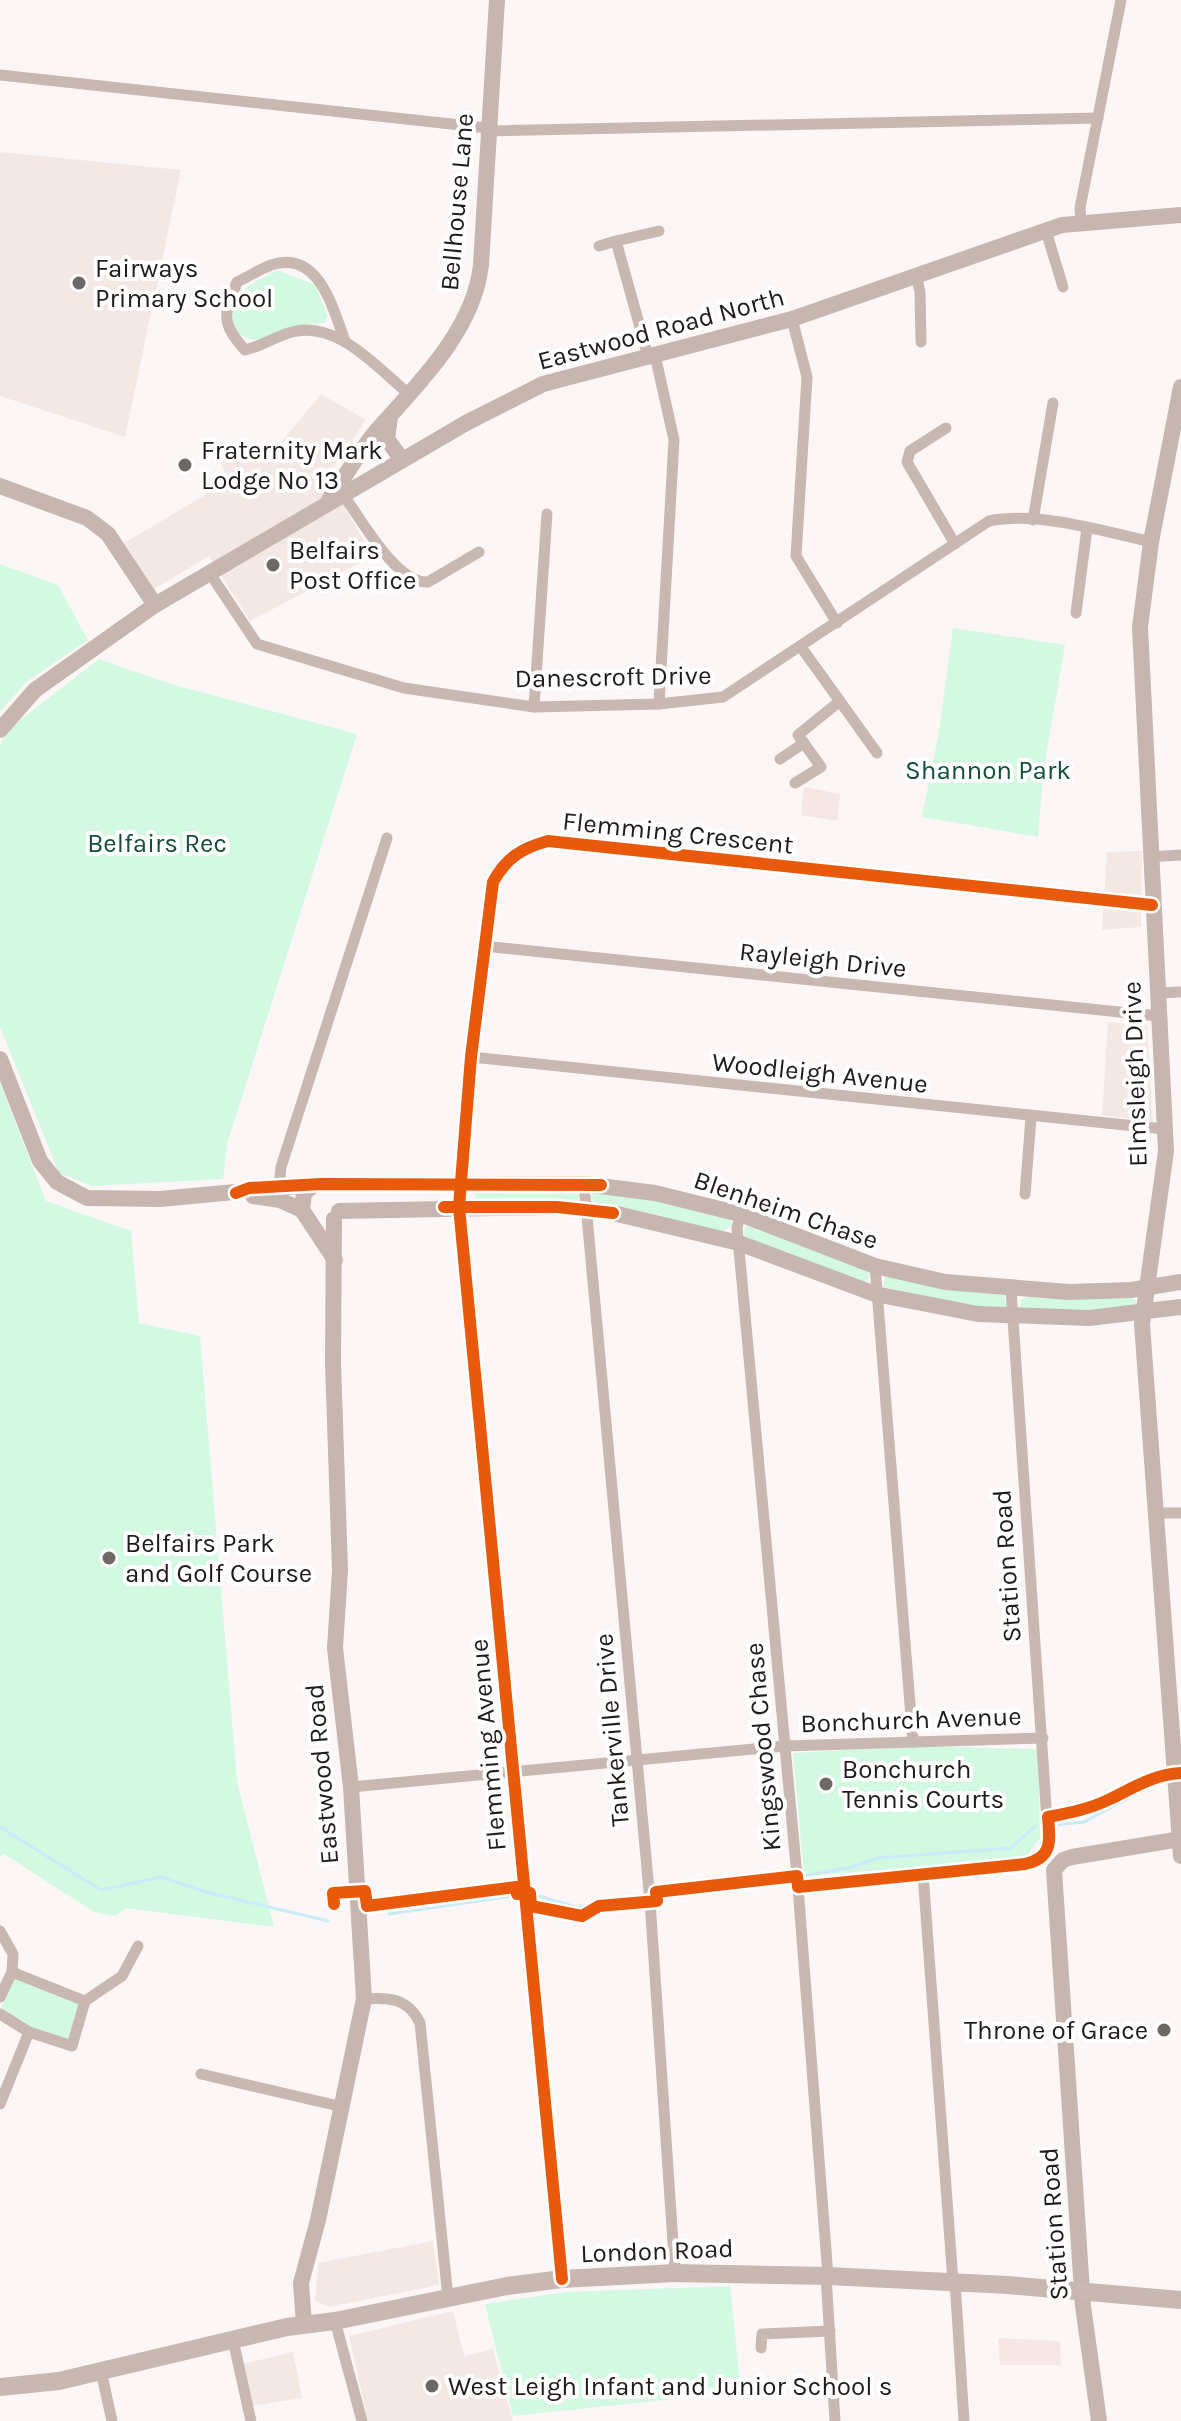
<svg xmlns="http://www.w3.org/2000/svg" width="1181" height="2421" viewBox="0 0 1181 2421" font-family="Karla,sans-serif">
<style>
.built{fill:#f4e8e5}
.industrial{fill:#f4e7e6}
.green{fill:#d3f9e3}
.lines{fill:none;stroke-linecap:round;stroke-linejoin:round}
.stream{stroke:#c9ecf7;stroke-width:3}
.street{stroke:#c9b8b1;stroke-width:11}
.secondary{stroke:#c7b6af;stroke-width:16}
.primary{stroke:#c9b8b1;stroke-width:18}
.cycleway-casing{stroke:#fff;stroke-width:17}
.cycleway{stroke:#e8590c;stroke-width:12}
.poi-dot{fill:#6d6866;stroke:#fff;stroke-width:3}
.labels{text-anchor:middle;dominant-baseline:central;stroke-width:8;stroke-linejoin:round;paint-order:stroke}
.street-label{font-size:26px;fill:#201b19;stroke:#fff}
.poi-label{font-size:26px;fill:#201b19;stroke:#fff;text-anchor:start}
.park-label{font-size:26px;fill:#124f35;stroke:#fff}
</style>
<rect width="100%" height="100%" fill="#fcf7f6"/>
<g class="built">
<path d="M0,152L181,170L125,437L0,396Z"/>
<path d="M321,394L366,420L327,478L373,556L250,621L209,556L154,589L124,543L229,481L213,448L273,452Z"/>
<path d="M1142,851L1141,927L1102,930L1107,852Z"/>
<path d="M1108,1022L1147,1026L1153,1122L1102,1115Z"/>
<path d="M433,2241L439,2285L329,2307L315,2301L318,2263Z"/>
<path d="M453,2311L464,2356L493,2349L513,2421H368L349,2336Z"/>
<path d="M293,2352L302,2398L253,2406L243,2364Z"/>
</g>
<g class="industrial">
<path d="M804,787L840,794L837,821L801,815Z"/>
<path d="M998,2338L1060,2341L1061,2365H1000Z"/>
</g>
<g class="green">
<path d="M278,270L315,285L328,316L324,323C314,324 301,324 292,327C267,335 257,349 233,330C229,292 248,285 278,270Z"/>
<path d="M0,564L58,585L88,640L26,682L0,712Z"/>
<path d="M953,628L1065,645L1044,767L1038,837L922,817L939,731Z"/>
<path d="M99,659L171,684L357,734L227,1144L223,1179L92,1186L59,1173L0,1027V746L6,731Z"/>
<path d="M0,1083L46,1201L131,1231L139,1323L200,1336L237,1781L274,1927L126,1908L115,1916L94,1912L4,1854L0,1857Z"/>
<path d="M473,1187L578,1191L579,1198L577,1201L477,1203Z"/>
<path d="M594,1192L626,1193L730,1218L732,1225L722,1232L594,1205L591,1196Z"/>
<path d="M748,1225L868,1271L869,1278L862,1284L746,1239L743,1231Z"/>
<path d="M885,1276L1004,1295L1007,1306L1004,1310L980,1308L883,1287Z"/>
<path d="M1029,1297L1132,1298L1137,1302L1136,1306L1086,1313L1020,1309L1021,1299Z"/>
<path d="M914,1746L1038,1749L1040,1838L1024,1859L804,1876L793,1753Z"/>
<path d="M14,1976L82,2003L70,2042L30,2029L0,2010Z"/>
<path d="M730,2286L741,2392L513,2416L485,2304L566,2292Z"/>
</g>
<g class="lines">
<g class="stream">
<path d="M1054,1825L1084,1822L1155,1784"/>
<path d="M0,1827L101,1890L161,1877L206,1892L328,1921"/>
<path d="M803,1876L852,1867L878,1858L1011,1848L1035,1826"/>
<path d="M532,1894L576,1907L641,1899"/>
<path d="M660,1897L786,1879"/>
<path d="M389,1914L514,1896"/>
</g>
<g class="street">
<path d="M0,75L488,128"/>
<path d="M488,131L1098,118"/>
<path d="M1081,221L1080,208L1121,0"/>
<path d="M1046,231L1063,287"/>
<path d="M599,246L616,241"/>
<path d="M917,279L920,292L921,342"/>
<path d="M792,319L807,377L796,556L837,623"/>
<path d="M345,341C333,309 319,249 271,265C260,269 248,277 237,282C224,315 220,322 245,350C262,346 276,336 292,332C337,320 376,367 408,393"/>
<path d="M655,355L674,440L659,704"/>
<path d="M648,356L616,241L659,231"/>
<path d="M946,428L910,451L907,462L955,544"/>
<path d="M343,495C361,518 396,584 428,582L479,552"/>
<path d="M1033,520L1053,403"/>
<path d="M209,572L257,644L404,688L534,707L659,704L723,697L989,521C1036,511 1104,531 1151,542"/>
<path d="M1076,613L1087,528"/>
<path d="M801,647L877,753"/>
<path d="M534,707L547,514"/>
<path d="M780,759L804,743"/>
<path d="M795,783L821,767L798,735L840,701"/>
<path d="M1149,857L1181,855"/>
<path d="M483,946L1158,1016"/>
<path d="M1157,993L1181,992"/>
<path d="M471,1057L1164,1129"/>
<path d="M584,1184L650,1901L675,2273"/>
<path d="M279,1187L281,1167L387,838"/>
<path d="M1025,1194L1031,1118"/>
<path d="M740,1214L737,1228L798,1887L828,2276"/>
<path d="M875,1266L913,1742"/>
<path d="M1156,1513H1181"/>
<path d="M351,1787L785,1746L1043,1738"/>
<path d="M923,1874L953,2282"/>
<path d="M798,1887L1025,1864L1045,1857L1049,1850L1011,1290"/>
<path d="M0,1931L13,1954L12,1972"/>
<path d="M0,1997L12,1972L85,2001L72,2046L29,2032L0,2014"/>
<path d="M364,1999C389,1997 408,1998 420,2023L448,2298"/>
<path d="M85,2001L122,1976L138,1946"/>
<path d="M201,2074L343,2107"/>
<path d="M0,2104L29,2032"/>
<path d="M826,2276L835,2421"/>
<path d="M562,2279L459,1207L471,1057L493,882C506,858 522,848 548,841L1152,905"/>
<path d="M955,2282L964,2421"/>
<path d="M335,2321L362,2421"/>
<path d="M233,2340L251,2421"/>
<path d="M761,2348L762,2334L830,2331"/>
<path d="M101,2371L112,2421"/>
</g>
<g class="secondary">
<path d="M1181,387L1151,542L1140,627L1166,1151L1142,1324L1181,1856"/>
<path d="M390,417L387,439L402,460"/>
<path d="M0,486L87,518L108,534L155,605"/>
<path d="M329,500C345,477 360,450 378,429C420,382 474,329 481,265L497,0"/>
<path d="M0,730L35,690L155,605L466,423L543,384L792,319L1062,225L1181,215"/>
<path d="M0,1059L40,1161L57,1182L87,1198L160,1199L321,1184H584L655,1193L740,1214L875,1266L945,1282L1069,1292L1131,1290L1181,1282"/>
<path d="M314,1185L304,1193L302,1210L335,1260"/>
<path d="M253,1196L280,1200L302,1210"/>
<path d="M339,1211L557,1207L613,1213L739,1243L875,1294L978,1314L1089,1318L1181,1307"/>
<path d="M304,2324L301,2283L318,2220L364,1999L351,1787L335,1648L340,1570L333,1363L334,1219"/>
<path d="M1099,2421L1083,2306L1054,1870L1063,1860L1072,1857L1181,1839"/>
</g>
<path class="primary" d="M0,2387L59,2381L287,2327L335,2321L507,2286L562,2279L675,2273L828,2276L1008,2285L1181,2300"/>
<defs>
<g id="cycleway">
<path d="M236,1193L249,1188L321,1184L601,1185"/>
<path d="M444,1207H557L613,1213"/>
<path d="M334,1904L333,1893L365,1891L367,1906L516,1887L517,1894L530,1893L531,1906L582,1916L599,1906L657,1901L656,1892L797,1876L798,1887L1025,1864C1053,1858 1050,1841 1048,1817C1069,1813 1090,1809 1110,1799C1135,1787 1152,1775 1181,1773"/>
<path d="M562,2279L459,1207L471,1057L493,882C506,858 522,848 548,841L1152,905"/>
</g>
</defs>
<use href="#cycleway" class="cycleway-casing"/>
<use href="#cycleway" class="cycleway"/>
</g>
<g class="poi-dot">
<circle cx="79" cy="283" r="8"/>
<circle cx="185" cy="465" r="8"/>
<circle cx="273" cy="565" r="8"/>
<circle cx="109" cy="1558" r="8"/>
<circle cx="826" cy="1784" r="8"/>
<circle cx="1164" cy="2030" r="8"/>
<circle cx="432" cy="2386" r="8"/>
</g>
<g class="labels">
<g class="street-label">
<text transform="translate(457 202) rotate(-85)">Bellhouse Lane</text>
<text transform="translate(661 329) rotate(-15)">Eastwood Road North</text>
<text transform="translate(613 677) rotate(-1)">Danescroft Drive</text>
<text transform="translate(678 833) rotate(6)">Flemming Crescent</text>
<text transform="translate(823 960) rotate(6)">Rayleigh Drive</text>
<text transform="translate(820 1073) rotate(6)">Woodleigh Avenue</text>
<text transform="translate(1135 1074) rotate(-92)">Elmsleigh Drive</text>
<text transform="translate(786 1210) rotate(19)">Blenheim Chase</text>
<text transform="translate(1007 1566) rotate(-94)">Station Road</text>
<text transform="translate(911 1720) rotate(-2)">Bonchurch Avenue</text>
<text transform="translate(612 1730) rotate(-95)">Tankerville Drive</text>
<text transform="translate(488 1745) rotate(-95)">Flemming Avenue</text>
<text transform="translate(763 1747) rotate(-95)">Kingswood Chase</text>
<text transform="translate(322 1774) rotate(-95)">Eastwood Road</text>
<text transform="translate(1054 2224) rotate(-94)">Station Road</text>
<text transform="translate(657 2251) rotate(-2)">London Road</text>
</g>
<g class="poi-label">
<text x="95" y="268">Fairways<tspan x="95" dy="30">Primary School</tspan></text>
<text x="201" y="450">Fraternity Mark<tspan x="201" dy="30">Lodge No 13</tspan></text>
<text x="289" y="550">Belfairs<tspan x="289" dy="30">Post Office</tspan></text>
<text x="125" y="1543">Belfairs Park<tspan x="125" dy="30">and Golf Course</tspan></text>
<text x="842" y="1769">Bonchurch<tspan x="842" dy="30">Tennis Courts</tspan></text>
<text x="1148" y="2030" text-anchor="end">Throne of Grace</text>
<text x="448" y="2386">West Leigh Infant and Junior School s</text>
</g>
<g class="park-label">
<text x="988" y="770">Shannon Park</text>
<text x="157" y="843">Belfairs Rec</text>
</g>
</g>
</svg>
